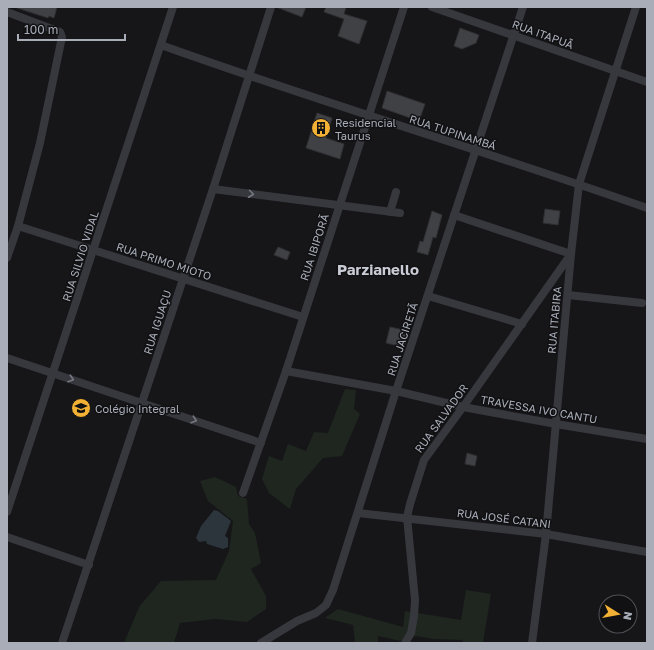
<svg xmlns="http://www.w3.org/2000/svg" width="654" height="650" viewBox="0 0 654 650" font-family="'Golos Text',sans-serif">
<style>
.green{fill:#1e261f}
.water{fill:#2c353c}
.building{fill:#404145;stroke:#303034}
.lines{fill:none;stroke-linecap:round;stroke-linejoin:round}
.minor{stroke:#37383d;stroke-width:8}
.oneway{stroke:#757881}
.labels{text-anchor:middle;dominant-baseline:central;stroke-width:3;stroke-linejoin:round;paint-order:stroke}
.street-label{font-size:11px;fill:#a8adb8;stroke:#111113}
.poi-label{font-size:11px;fill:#a8adb8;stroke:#111113;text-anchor:start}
.district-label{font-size:15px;font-weight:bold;fill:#c9ccd4;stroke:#111113}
</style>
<rect width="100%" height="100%" fill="#161618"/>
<g class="green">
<path d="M345,389L356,390L354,409L360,414L342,456L323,458L296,489L290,509L269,493L262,479L269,456L282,461L288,444L306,451L314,432L328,433Z"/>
<path d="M215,477L236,487L238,496L247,499L249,524L255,533L261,563L251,569L266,596V609L247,622L215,619L180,623L174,643H124L139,607L161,581L216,580L229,551L233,521L208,501L200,481Z"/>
<path d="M466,590L491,594L483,643H464L462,640L433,639L416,636L401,641L378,636V643H355L353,625L325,618L338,609L403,627L405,611L461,620Z"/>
</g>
<path class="water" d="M214,510L218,511L231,521L225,536L228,538V547L223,549L207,544L206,541L199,542L196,538L201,526Z"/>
<g class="building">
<path d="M17,7H57L54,18L49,16L48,18L17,8Z"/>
<path d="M276,7H306L302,17Z"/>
<path d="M326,7H346L344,14L367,21L359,44L338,36L344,19L324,12Z"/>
<path d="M460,28L479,35L476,43L462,49L454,46Z"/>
<path d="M387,91L425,104L419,121L382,108Z"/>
<path d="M317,113L332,118L326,138L344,144L340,159L306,148Z"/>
<path d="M545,209L560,211L558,225L543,223Z"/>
<path d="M432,211L442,215L436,238L433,237L428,255L417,252L420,241L423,242Z"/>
<path d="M278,247L290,252L287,260L274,255Z"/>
<path d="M390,327L408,331L404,347L386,343Z"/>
<path d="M467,453L477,456L475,466L465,464Z"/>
</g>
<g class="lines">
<g class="minor">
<path d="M432,7L647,82"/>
<path d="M7,12L60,32L62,37L40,143L18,226L7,258"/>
<path d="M161,45C322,103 486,151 647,208"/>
<path d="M213,189L400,213"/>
<path d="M390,212L396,192"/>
<path d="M18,226L303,317"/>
<path d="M568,295L642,303"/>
<path d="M428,296L522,324"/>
<path d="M7,358L261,443"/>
<path d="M286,371L396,391L463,407L556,424L647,439"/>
<path d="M243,493L286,371L404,7"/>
<path d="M7,512L173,7"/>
<path d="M358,513L546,534L647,552"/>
<path d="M7,537L89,565"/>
<path d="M62,643L213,189L271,7"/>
<path d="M261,643L297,621L316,613L326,605L333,590L396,391L523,7"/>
<path d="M405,643L411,633L414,616L415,600L407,517L410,504L424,460L463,407L571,254L454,215"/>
<path d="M532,643L546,534L571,254L579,184L636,7"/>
</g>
</g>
<defs><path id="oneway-chevron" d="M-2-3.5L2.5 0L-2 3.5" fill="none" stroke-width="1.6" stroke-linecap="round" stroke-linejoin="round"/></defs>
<g class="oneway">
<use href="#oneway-chevron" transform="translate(251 194) rotate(7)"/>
<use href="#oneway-chevron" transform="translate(71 379) rotate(18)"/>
<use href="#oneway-chevron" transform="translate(194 420) rotate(18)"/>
</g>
<defs>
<symbol id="building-disc" viewBox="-11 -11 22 22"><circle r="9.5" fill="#f2b134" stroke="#111113"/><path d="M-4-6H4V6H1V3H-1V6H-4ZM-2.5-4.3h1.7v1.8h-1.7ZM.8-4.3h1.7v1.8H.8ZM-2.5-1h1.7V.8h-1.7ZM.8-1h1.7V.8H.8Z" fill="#111"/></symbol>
<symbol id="school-disc" viewBox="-11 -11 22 22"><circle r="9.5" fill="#f2b134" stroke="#111113"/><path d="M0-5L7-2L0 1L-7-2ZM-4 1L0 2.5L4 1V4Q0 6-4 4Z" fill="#111"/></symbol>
</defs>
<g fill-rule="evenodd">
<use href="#building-disc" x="310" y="117" width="22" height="22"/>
<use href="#school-disc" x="70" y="397" width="22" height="22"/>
</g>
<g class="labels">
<g class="street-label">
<text transform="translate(543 34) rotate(20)">RUA ITAPUÃ</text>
<text transform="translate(453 132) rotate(18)">RUA TUPINAMBÁ</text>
<text transform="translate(314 247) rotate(-72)">RUA IBIPORÃ</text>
<text transform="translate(80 256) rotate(-72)">RUA SILVIO VIDAL</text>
<text transform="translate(164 261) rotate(18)">RUA PRIMO MIOTO</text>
<text transform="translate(554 320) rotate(-85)">RUA ITABIRA</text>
<text transform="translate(157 322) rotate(-72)">RUA IGUAÇU</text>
<text transform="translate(402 339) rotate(-72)">RUA JACIRETÃ</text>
<text transform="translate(539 409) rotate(10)">TRAVESSA IVO CANTU</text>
<text transform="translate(441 418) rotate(-54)">RUA SALVADOR</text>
<text transform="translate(504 518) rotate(7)">RUA JOSÉ CATANI</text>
</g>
<g class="poi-label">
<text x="335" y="122">Residencial<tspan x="335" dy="13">Taurus</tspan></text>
<text x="95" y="408">Colégio Integral</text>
</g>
<g class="district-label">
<text x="378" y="269">Parzianello</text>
</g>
</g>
<rect width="654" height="650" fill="none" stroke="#a8adb8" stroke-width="16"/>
<g transform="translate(618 614) rotate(101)"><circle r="19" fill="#111113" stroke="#4d4f55"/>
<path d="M0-3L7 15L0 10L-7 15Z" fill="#f2b134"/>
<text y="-6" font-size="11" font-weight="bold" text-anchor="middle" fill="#a8adb8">N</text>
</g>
<path d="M18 34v6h107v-6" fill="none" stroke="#a8adb8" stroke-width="2"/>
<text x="24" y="34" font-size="12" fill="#a8adb8" stroke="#111113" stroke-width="3" paint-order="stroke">100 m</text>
</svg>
